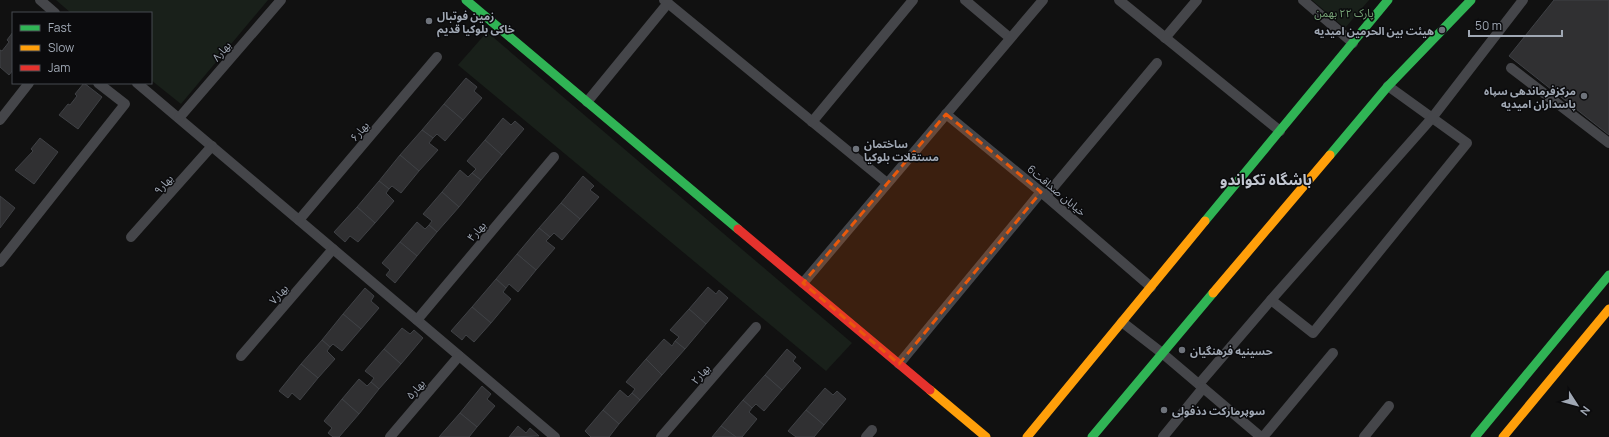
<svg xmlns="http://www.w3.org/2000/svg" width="1609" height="437" viewBox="0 0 1609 437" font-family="Manrope,'Noto Sans Arabic',sans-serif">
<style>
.green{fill:#19201a}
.building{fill:#303032;stroke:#3f4145}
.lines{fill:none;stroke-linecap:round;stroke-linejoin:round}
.street{stroke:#45464a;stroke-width:10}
.fast{stroke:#30b455;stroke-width:9}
.slow{stroke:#ff9f0a;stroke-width:9}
.jam{stroke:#e5322d;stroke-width:9}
.marked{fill:#e8590c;fill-opacity:0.2;stroke:#e8590c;stroke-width:3;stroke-dasharray:8 5;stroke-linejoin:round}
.poi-dot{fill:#6e737b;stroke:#0b0b0d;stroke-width:1.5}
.labels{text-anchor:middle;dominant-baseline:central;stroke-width:3;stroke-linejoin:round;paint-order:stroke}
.park-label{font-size:11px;fill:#75a175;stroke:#0b0b0d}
.poi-label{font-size:11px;font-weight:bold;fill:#a0a8b4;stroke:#0b0b0d;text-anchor:start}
.street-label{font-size:11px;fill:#a0a8b4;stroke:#0b0b0d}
.district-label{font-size:15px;font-weight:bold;fill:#c1c6d0;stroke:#0b0b0d}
</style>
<rect width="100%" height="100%" fill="#111"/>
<g class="green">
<path d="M56,0H268L181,104L151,80V13H71Z"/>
<path d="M1312,0H1369L1345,28Z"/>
<path d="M487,32L852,343L826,371L458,65Z"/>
</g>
<g class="building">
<path d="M1554,0H1609V135L1509,56Z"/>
<path d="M13,32V70L9,75L0,67V50L2,51L9,42L7,40Z"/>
<path d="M466,78L477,87L474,91L482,98L463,120L444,104Z"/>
<path d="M84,83L102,97L78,129L59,115L68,104L70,105L77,96L75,94Z"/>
<path d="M444,104L463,120L445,141L437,134L433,138L422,130Z"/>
<path d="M503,118L511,125L515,121L524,129L502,155L485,140Z"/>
<path d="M422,130L433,138L429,143L438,150L419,171L400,155Z"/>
<path d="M40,138L58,152L34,184L15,170L33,151L31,149Z"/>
<path d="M485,140L502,155L481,180L472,173L476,169L467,161Z"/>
<path d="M400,155L419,171L401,193L392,186L389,189L379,181Z"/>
<path d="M460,170L468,177L472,173L481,180L459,207L442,192Z"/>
<path d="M583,176L594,186L590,190L599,197L580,219L561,203Z"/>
<path d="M379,181L389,189L386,193L394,201L375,223L357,207Z"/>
<path d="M442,192L459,207L437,232L429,225L432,221L423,214Z"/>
<path d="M0,196L15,208L0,228Z"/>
<path d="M561,203L580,219L562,240L554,233L550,237L539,228Z"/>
<path d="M357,207L375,223L358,242L350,236L345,242L334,232Z"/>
<path d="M417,222L425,229L429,225L437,232L417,256L400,242Z"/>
<path d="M539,228L550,237L546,241L555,248L536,270L517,254Z"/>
<path d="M400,242L417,256L395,283L386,275L390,270L382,263Z"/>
<path d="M517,254L536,270L518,292L509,284L506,288L496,279Z"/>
<path d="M496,279L506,288L503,292L511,299L491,323L472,307Z"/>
<path d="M708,287L716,294L719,290L728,298L706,324L689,309Z"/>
<path d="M365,288L374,296L371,301L379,308L361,329L343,314Z"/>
<path d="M472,307L491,323L474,342L466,335L462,340L451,331Z"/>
<path d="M689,309L706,324L685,349L675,341L679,337L670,330Z"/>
<path d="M343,314L361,329L342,351L333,344L330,347L322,340Z"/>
<path d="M402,328L410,334L414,330L423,338L401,364L384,349Z"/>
<path d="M664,339L672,346L675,341L685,349L662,375L646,359Z"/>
<path d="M322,340L330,347L327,351L335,359L318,378L301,364Z"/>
<path d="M384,349L401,364L379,389L371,382L374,378L365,371Z"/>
<path d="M787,349L796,357L793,361L801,368L782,390L765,375Z"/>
<path d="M646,359L662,375L640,400L632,393L635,389L626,382Z"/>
<path d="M301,364L318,378L300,400L292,393L288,398L279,391Z"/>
<path d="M765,375L782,390L764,411L756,404L752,408L743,400Z"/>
<path d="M359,379L367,386L371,382L379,389L359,414L342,399Z"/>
<path d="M482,386L491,394L487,399L495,406L477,427L460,413Z"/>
<path d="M825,388L833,395L837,391L846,399L824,425L806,410Z"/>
<path d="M620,390L628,397L632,393L640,400L619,424L603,410Z"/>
<path d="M342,399L359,414L339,437H333L328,433L332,428L324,421Z"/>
<path d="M743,400L752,408L749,412L757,419L742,437H736L721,426Z"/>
<path d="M603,410L619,424L609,437H591L585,431Z"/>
<path d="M806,410L824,425L814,437H796L788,431Z"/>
<path d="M460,413L477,427L469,437H439Z"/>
<path d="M518,426L526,433L530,428L539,436L509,437Z"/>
<path d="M721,426L736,437H712Z"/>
</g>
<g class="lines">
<g class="street">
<path d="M40,0L55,13"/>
<path d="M664,0L887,183"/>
<path d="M965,0L1010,38"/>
<path d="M1119,0L1280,131"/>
<path d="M1303,0L1353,43"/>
<path d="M1165,38L1197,0"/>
<path d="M1511,68L1609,143"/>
<path d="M137,83L555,437"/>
<path d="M587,102L668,3"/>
<path d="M946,114L1041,192L1151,287"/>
<path d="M179,118L281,0"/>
<path d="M0,120L29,83"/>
<path d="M812,122L913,0"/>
<path d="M1046,196L1157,63"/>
<path d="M299,220L437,57"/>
<path d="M131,237L212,146"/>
<path d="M0,262L125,104L98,83"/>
<path d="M803,283L1043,0"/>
<path d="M1271,300L1313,333L1467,143L1388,86"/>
<path d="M417,320L554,157"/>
<path d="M1122,322L1162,353L1261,437"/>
<path d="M241,356L333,249"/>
<path d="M899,364L1041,192"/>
<path d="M1199,384L1271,300L1432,118L1523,0"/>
<path d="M390,437L459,356"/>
<path d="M661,437L756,327"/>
<path d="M866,437L872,430"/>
<path d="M1163,437L1203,388"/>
<path d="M1263,437L1333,353"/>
<path d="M1364,437L1389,406"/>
</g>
<g class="fast">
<path d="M466,0L738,229"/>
<path d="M1330,155L1388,86L1471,0"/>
<path d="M1205,221L1388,0"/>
<path d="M1092,437L1213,293"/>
<path d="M1475,437L1609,275"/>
</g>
<g class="slow">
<path d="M1213,293L1330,155"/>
<path d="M930,390L986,437"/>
<path d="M1027,437L1205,221"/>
<path d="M1503,437L1609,309"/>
</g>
<path class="jam" d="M738,229L930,390"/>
</g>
<path class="marked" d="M946,114L1041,192L899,364L803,283Z"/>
<g class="poi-dot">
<circle cx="429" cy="21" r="4"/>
<circle cx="1442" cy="30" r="4"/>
<circle cx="1584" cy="96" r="4"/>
<circle cx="856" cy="149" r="4"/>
<circle cx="1182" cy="350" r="4"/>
<circle cx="1164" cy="410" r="4"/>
</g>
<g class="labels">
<g class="park-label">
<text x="1344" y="12">پارک ۲۲ بهمن</text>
</g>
<g class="poi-label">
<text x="437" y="15">زمین فوتبال<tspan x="437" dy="13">خاکی بلوکیا قدیم</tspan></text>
<text x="1434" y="30" text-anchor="end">هیئت بین الحرمین امیدیه</text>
<text x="1576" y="90" text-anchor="end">مرکزفرماندهی سپاه<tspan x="1576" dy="13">پاسداران امیدیه</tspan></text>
<text x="864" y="143">ساختمان<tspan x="864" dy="13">مستقلات بلوکیا</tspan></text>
<text x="1190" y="350">حسینیه فرهنگیان</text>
<text x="1172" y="410">سوپرمارکت دذفولی</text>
</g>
<g class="street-label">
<text transform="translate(221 51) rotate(-49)">بهار۸</text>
<text transform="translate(359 131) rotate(-50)">بهار۶</text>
<text transform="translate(163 184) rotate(-48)">بهار۹</text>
<text transform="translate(1057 190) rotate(40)">خیابان صداقت6</text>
<text transform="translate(476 231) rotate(-50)">بهار۴</text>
<text transform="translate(278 294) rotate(-49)">بهار۷</text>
<text transform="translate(700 374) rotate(-49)">بهار۲</text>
<text transform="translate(415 389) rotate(-49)">بهار۵</text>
</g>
<g class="district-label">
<text x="1266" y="179">باشگاه تکواندو</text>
</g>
</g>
<rect x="12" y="12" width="140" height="72" fill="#0b0b0d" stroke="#474a50"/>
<rect x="20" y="25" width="20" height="6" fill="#30b455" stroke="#474a50"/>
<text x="48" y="32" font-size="12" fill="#a0a8b4">Fast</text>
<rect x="20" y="45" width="20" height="6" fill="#ff9f0a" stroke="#474a50"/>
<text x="48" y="52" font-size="12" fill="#a0a8b4">Slow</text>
<rect x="20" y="65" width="20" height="6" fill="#e5322d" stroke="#474a50"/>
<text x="48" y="72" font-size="12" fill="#a0a8b4">Jam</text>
<g transform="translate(1577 405) rotate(126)" stroke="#0b0b0d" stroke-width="3" paint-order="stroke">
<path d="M0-3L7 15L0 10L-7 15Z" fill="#a0a8b4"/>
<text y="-6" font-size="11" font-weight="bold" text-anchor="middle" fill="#a0a8b4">N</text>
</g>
<path d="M1469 30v6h93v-6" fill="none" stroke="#a0a8b4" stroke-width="2"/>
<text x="1475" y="30" font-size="12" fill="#a0a8b4" stroke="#0b0b0d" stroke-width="3" paint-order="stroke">50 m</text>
</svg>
